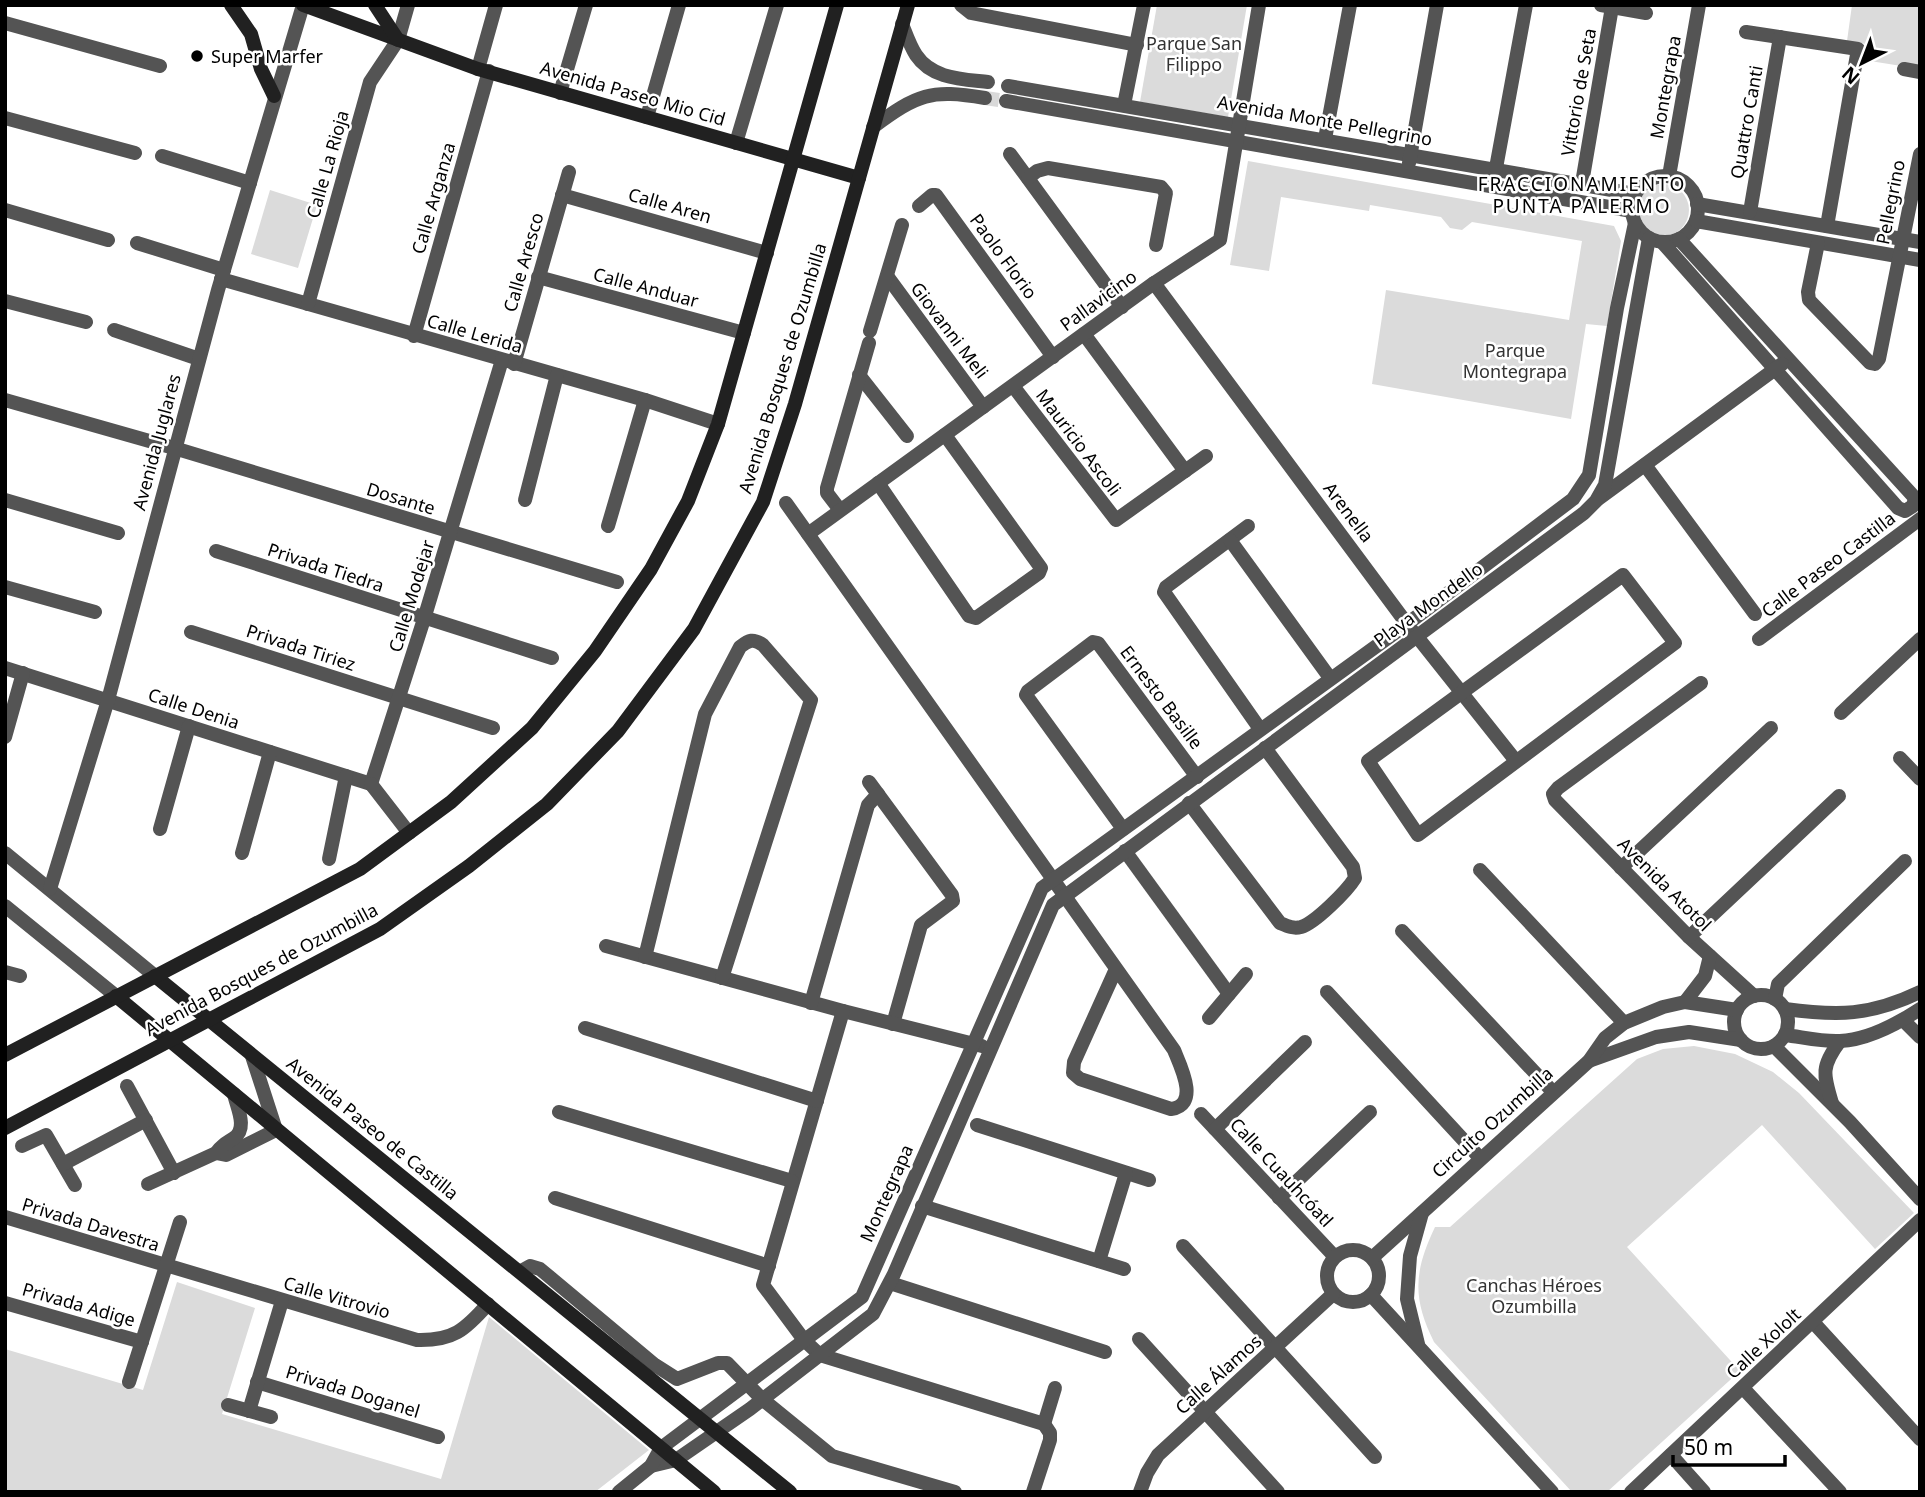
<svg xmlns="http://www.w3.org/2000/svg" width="1925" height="1497" viewBox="0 0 1925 1497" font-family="'Noto Sans',sans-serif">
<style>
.green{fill:#dbdbdb}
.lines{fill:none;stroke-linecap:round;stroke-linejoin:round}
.street-tunnel{stroke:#d9d9d9;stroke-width:14;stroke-dasharray:14 7;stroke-linecap:butt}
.street{stroke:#545454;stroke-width:14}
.secondary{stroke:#212121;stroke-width:14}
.poi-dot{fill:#000;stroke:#fff;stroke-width:2.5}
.labels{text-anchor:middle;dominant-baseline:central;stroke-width:5;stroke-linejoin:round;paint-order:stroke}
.park-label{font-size:18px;fill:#323232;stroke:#fff}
.poi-label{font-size:18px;fill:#000;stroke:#fff;text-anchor:start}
.street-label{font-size:18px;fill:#000;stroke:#fff}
.neighbourhood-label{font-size:19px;letter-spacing:2px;fill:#000;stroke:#fff}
</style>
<rect width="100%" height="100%" fill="#fff"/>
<g class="green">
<path d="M1157,5H1247L1228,117L1140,102Z"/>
<path d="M1852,5H1920V69L1864,60L1866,44L1847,41Z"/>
<path d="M1248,161L1614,226L1621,241L1607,326L1586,324L1571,419L1372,384L1386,290L1569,320L1582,241L1472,222L1462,230L1450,228L1441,217L1370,205L1369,211L1281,197L1269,271L1230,265Z"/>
<circle cx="1663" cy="210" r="26"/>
<path d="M270,190L317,205L298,268L251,254Z"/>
<path d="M1694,1046L1735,1054L1773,1072L1799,1093L1914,1213L1875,1249L1762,1125L1627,1247L1740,1371L1607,1492H1572L1434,1342C1412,1298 1414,1271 1435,1227H1450L1637,1059L1663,1049Z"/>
<path d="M177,1282L255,1308L222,1414L441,1479L489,1317L649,1450L595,1492H5V1349L143,1390Z"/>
</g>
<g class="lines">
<path class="street-tunnel" d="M985,98L1006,101"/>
<g class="street">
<path d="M961,5L971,13L1137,45"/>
<path d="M1601,5L1646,13"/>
<path d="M5,23L160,66"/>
<path d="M902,24C906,34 910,46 916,55C932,79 962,79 988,82"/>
<path d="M1746,32L1858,49L1827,226"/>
<path d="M478,69L496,5"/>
<path d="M1904,69L1920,72"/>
<path d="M1008,86L1635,194"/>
<path d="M560,93L586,5"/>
<path d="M1006,101L1632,211"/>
<path d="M1124,105L1144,5"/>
<path d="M647,117L679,5"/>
<path d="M5,118L135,153"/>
<path d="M873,127C918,94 930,89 985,98"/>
<path d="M1325,139L1350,5"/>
<path d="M736,143L777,5"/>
<path d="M1010,154L1122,307"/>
<path d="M162,156L250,183"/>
<path d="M1409,163L1437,5"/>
<path d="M1496,168L1526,5"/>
<path d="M1669,176L1699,5"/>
<circle cx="1665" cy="209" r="33"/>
<path d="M1028,178L1037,171L1048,168L1161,187L1166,193L1156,245"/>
<path d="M1582,183L1612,7"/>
<path d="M562,195L767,253"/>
<path d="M1697,204L1920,242"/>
<path d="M919,206L932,195H936L1053,357"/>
<path d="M5,210L108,240"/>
<path d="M1750,212L1780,37"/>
<path d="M1696,221L1920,260"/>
<path d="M1662,242L1898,508L1905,511L1913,506L1915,498L1679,239"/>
<path d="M137,243L224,270"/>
<path d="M1818,243L1808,292L1809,300L1870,363L1875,364L1879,359L1920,154"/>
<path d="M887,276L983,407"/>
<path d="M538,277L744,333"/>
<path d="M221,279L645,400L718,424"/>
<path d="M1154,283L1407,624L1516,761"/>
<path d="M5,301L86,322"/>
<path d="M308,304L370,82L398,40L408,5"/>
<path d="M114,330L199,359"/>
<path d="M870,331L902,225"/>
<path d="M1084,334L1185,471"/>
<path d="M414,336L489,71"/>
<path d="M514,364L569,172"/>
<path d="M859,375L907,436"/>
<path d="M1013,386L1116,520L1206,456"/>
<path d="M5,400L174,448L617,582"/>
<path d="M1645,465L1755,614"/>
<path d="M878,483L969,616L976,618L1039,573L1041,568L945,435"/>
<path d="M1598,499L1782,364"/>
<path d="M5,500L118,533"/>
<path d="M525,500L557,375"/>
<path d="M786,503L1174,1050C1181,1067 1200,1105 1171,1109L1080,1079L1073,1073L1074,1062L1116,969"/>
<path d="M840,510L827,493V488L869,343"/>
<path d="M608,526L645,400"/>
<path d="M1248,526L1166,587L1164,592L1260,729"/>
<path d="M808,534L1154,283L1220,240L1259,5"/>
<path d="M1230,540L1330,678"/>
<path d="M216,551L552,658"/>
<path d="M1623,575L1675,643L1418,835L1368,761Z"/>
<path d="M5,587L95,612"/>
<path d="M191,632L493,728"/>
<path d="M1759,639L1920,519"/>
<path d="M5,668L371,784"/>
<path d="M1701,683L1558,788L1553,794L1555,800L1689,937L1754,996"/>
<path d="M1841,713L1920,639"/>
<path d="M5,737L23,673"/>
<path d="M1900,758L1920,779"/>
<path d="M869,782L952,895L953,901L921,925L893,1024"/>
<path d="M371,784L424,619L502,360"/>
<path d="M371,784L409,833"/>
<path d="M1189,803L1280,923C1287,926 1293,929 1301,927C1315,923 1347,891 1355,878L1353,867L1265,748"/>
<path d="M160,829L189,726"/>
<path d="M1123,829L1026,695L1028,691L1093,642L1098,643L1197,777"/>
<path d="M1125,851L1229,994"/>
<path d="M5,853L155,976"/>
<path d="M242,853L270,752"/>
<path d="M329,859L346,776"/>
<path d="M1621,868L1771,728"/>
<path d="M1480,870L1624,1023"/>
<path d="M50,889L108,700L218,290L303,5"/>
<path d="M5,906L116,996"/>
<path d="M1402,931L1553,1092"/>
<path d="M1689,937L1839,796"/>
<path d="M606,946L843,1011L982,1046"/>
<path d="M645,957L705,714L740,647C749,640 753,638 763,645L811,700L722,978"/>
<path d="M5,972L20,976"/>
<path d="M1327,992L1480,1158"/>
<circle cx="1761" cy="1022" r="27"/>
<path d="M1775,999L1778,984L1905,861"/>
<path d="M1685,1002L1705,976L1710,956"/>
<path d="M811,1003L868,805L878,794"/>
<path d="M1785,1009C1838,1016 1870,1016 1920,992"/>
<path d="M843,1011L763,1285L804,1340L820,1355L1044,1424L1050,1433V1440L1033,1492"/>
<path d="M1209,1018L1246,974"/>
<path d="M1903,1020L1920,1037"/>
<path d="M585,1028L817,1101"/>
<path d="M1785,1035C1802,1037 1822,1042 1840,1041C1868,1040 1897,1024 1920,1009"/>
<path d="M1774,1046L1850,1122L1920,1199"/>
<path d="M1589,1061L1656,1037L1689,1032L1741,1040"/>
<path d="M127,1086L174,1173"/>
<path d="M1832,1103C1823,1074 1821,1066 1840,1041"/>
<path d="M559,1112L792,1181"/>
<path d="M1201,1114L1335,1257"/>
<path d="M977,1125L1149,1180"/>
<path d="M1215,1129L1305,1042"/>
<path d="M22,1146L46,1135L75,1185"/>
<path d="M216,1153L226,1155L276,1130L252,1056"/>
<path d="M63,1164L146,1120"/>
<path d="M148,1184L216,1153C221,1146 226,1143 234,1138C248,1128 237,1108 234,1094"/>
<path d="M555,1198L769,1266"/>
<path d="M1279,1198L1370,1112"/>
<path d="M922,1206L1124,1269"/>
<path d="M5,1217L417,1340C453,1341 465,1330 488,1304"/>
<path d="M1183,1246L1375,1457"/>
<circle cx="1353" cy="1276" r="26"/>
<path d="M1372,1258L1589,1061L1605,1038L1624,1023L1663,1007L1685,1002L1737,1010"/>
<path d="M1099,1261L1126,1173"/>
<path d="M521,1271L530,1266L540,1269L655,1365L677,1379L718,1363H727L762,1399L832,1456L955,1492"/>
<path d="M890,1283L1105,1352"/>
<path d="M1371,1295L1552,1492"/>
<path d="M5,1303L142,1342"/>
<path d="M1813,1322L1920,1439"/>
<path d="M1139,1339L1278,1492"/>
<path d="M1418,1344L1407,1299L1410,1256L1422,1213"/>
<path d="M129,1382L180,1222"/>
<path d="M257,1382L438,1437"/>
<path d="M1743,1388L1840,1492"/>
<path d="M228,1405L271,1417"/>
<path d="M249,1411L282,1301"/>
<path d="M1044,1424L1055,1388"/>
<path d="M1671,1455L1704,1492"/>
<path d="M651,1466L676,1460L750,1409L873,1314L894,1274L1053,905L1584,513L1596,501L1605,485L1649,238"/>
<path d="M619,1492L651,1466L661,1448L862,1297L1042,888L1407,624L1573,499L1589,475L1617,308L1635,223"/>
<path d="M1140,1492L1147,1473L1158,1455L1333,1294"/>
<path d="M1631,1492L1920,1220"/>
</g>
<g class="secondary">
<path d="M231,5L251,34L261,69L274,96"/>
<path d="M303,5L478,69L859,178"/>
<path d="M375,5L398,40"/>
<path d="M155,976L790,1492"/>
<path d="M116,996L714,1492"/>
<path d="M5,1055L360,869L451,802L532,728L595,651L651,569L688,501L718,424L837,5"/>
<path d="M5,1128L380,929L469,866L547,804L618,731L694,629L763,502L795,404L908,5"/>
</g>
</g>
<circle class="poi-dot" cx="197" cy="56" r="7"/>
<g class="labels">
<g class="park-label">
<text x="1194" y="43">Parque San<tspan x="1194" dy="21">Filippo</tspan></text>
<text x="1515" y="350">Parque<tspan x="1515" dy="21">Montegrapa</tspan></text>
<text x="1534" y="1285">Canchas Héroes<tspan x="1534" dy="21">Ozumbilla</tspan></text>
</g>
<g class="poi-label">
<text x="211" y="56">Super Marfer</text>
</g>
<g class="street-label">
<text transform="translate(1665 87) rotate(-80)">Montegrapa</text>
<text transform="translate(1578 92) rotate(-80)">Vittorio de Seta</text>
<text transform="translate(633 93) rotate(16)">Avenida Paseo Mio Cid</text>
<text transform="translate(1325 120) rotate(10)">Avenida Monte Pellegrino</text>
<text transform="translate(1746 122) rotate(-80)">Quattro Canti</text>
<text transform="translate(327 164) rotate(-74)">Calle La Rioja</text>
<text transform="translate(433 198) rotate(-74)">Calle Arganza</text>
<text transform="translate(1890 202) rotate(-79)">Pellegrino</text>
<text transform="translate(670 205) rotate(16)">Calle Aren</text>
<text transform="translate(1004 256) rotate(54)">Paolo Florio</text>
<text transform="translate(523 262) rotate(-74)">Calle Aresco</text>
<text transform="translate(646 287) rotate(15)">Calle Anduar</text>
<text transform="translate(1098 300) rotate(-36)">Pallavicino</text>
<text transform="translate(950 330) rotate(53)">Giovanni Meli</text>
<text transform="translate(475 333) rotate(16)">Calle Lerida</text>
<text transform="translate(782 368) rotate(-73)">Avenida Bosques de Ozumbilla</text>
<text transform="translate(156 442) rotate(-75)">Avenida Juglares</text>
<text transform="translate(1079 442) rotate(53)">Mauricio Ascoli</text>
<text transform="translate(401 498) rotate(17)">Dosante</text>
<text transform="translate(1349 512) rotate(53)">Arenella</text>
<text transform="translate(1828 564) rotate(-37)">Calle Paseo Castilla</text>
<text transform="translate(326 567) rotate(18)">Privada Tiedra</text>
<text transform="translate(411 596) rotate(-73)">Calle Modejar</text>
<text transform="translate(1428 604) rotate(-36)">Playa Mondello</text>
<text transform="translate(301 647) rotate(18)">Privada Tiriez</text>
<text transform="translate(1162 697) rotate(53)">Ernesto Basille</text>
<text transform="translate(194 708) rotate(18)">Calle Denia</text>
<text transform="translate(1665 884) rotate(45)">Avenida Atotol</text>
<text transform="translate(261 969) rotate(-28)">Avenida Bosques de Ozumbilla</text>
<text transform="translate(1492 1122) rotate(-42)">Circuito Ozumbilla</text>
<text transform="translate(373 1128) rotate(39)">Avenida Paseo de Castilla</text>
<text transform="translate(1282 1172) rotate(47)">Calle Cuauhcóatl</text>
<text transform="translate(886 1193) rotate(-66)">Montegrapa</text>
<text transform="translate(91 1224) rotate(17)">Privada Davestra</text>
<text transform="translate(337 1297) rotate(16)">Calle Vitrovio</text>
<text transform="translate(79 1304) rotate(16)">Privada Adige</text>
<text transform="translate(1763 1343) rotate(-43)">Calle Xololt</text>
<text transform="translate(1218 1374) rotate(-42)">Calle Álamos</text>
<text transform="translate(353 1391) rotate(17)">Privada Doganel</text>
</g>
<g class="neighbourhood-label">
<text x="1582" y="184">FRACCIONAMIENTO<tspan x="1582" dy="22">PUNTA PALERMO</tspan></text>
</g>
</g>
<rect width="1925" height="1497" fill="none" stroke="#000000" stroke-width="14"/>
<g transform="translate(1862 63) rotate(222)" stroke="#ffffff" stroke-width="5" paint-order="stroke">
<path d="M0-5L12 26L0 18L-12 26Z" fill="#000000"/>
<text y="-10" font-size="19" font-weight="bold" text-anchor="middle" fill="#000000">N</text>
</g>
<path d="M1673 1455v10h112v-10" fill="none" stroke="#000000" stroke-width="3.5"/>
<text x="1684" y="1455" font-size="21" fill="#000000" stroke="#ffffff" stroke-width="5" paint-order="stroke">50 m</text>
</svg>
